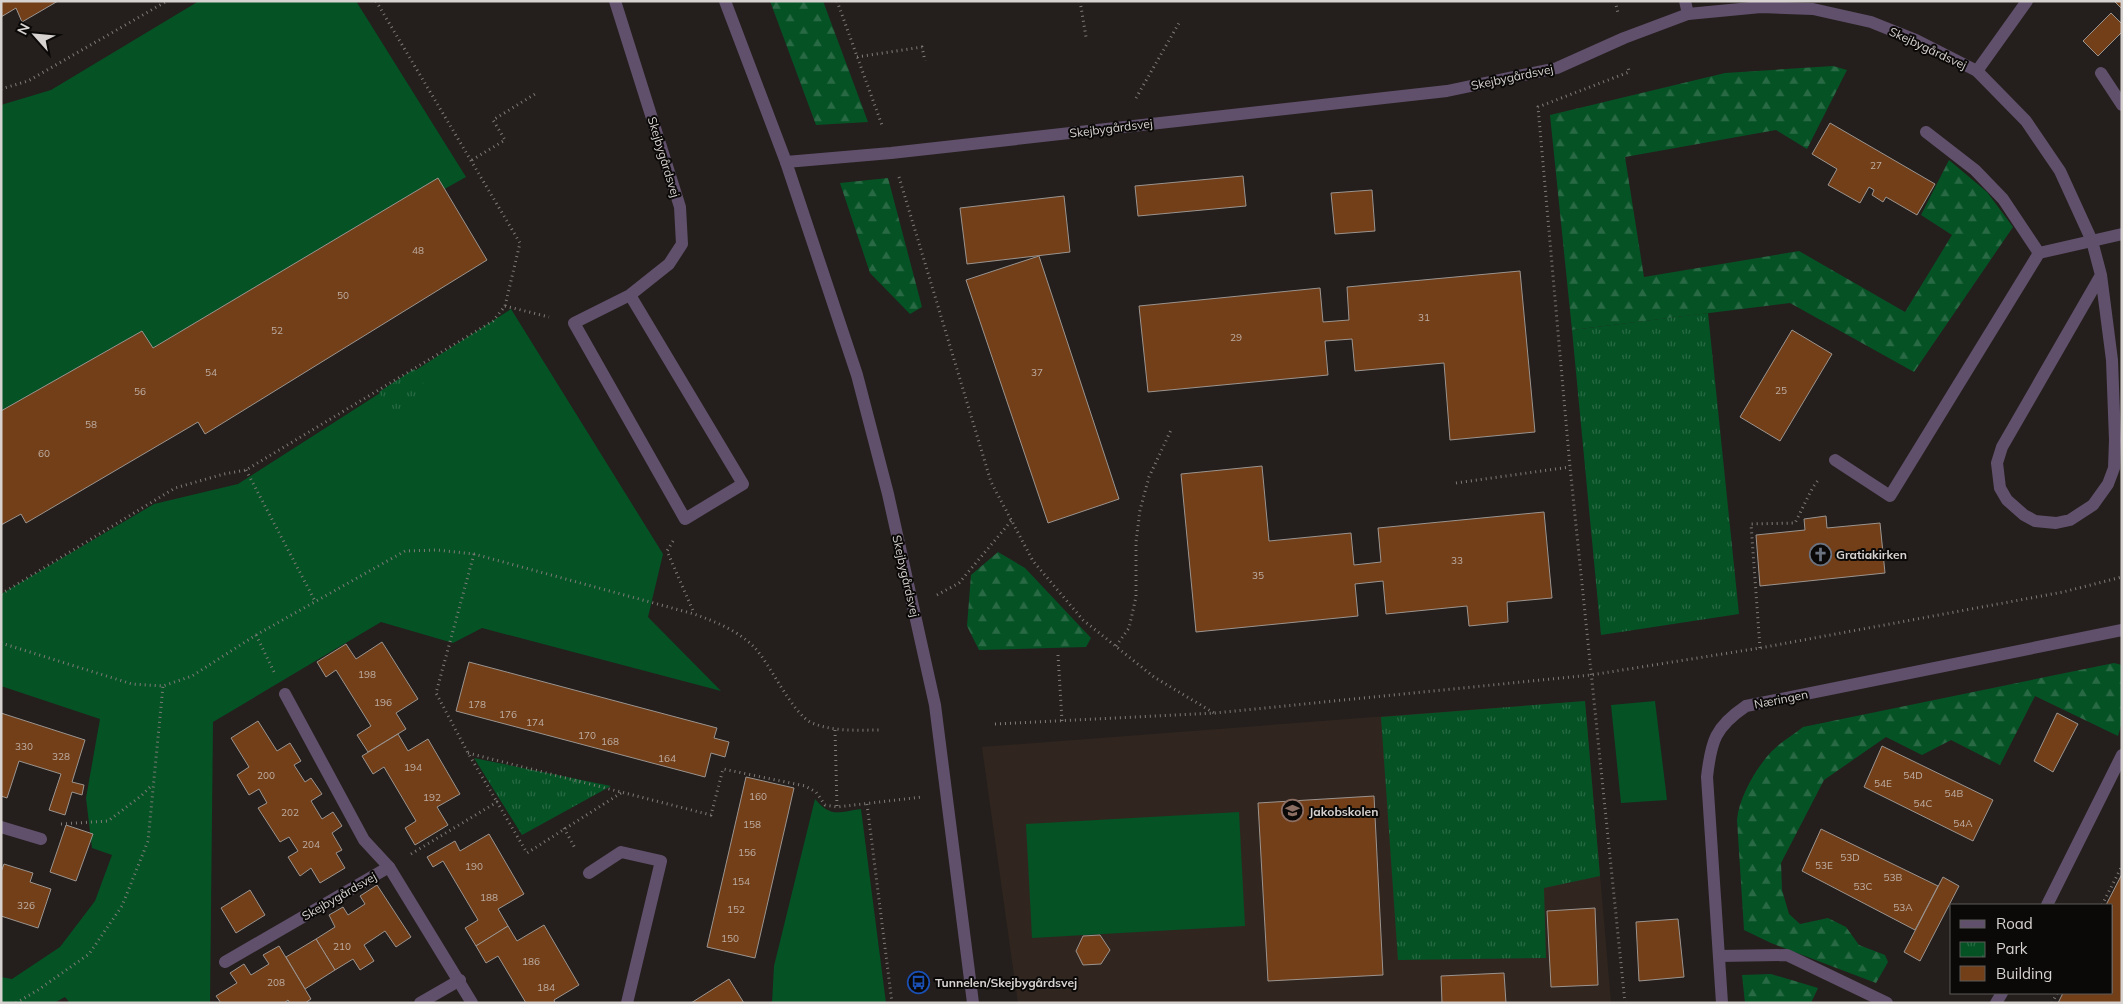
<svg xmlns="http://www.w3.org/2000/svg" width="2123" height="1004" viewBox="0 0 2123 1004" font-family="Mulish,sans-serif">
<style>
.built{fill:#31261f}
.grass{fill:#055225}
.forest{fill:url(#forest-firs)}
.park{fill:url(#park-tufts)}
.building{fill:#733f19;stroke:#9b948f}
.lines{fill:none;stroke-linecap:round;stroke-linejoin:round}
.path{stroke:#7f7b78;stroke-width:3;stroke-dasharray:1 4;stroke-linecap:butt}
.minor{stroke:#60506c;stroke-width:12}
.labels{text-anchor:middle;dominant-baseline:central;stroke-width:4;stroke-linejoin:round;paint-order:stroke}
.number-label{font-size:10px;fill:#beaea3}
.street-label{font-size:12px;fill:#d7d3d1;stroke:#0b0908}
.poi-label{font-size:12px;font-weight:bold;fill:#d7d3d1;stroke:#0b0908;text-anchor:start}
</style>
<defs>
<pattern id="forest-firs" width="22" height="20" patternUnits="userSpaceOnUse" patternTransform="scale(1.25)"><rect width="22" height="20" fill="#055225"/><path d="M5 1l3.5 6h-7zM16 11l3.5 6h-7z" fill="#296a44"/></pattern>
<pattern id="park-tufts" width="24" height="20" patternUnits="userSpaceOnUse" patternTransform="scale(1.25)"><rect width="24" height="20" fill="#055225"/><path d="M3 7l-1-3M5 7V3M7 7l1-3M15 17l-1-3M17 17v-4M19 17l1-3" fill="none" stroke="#296a44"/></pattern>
</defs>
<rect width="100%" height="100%" fill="#241f1c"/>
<path class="built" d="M1585,701L1611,1003H1018L982,747Z"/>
<g class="grass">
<path d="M199,1H356L466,177L1,437V105L51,90Z"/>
<path d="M511,309L663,554L648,617L721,691L482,628L453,643L381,622L213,722L210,1003H70L65,997L54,1003H1V977L12,979L60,947L95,901L112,855L92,848L86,798L100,719L1,686V594L154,504L238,484Z"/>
<path d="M1655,701L1667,800L1621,803L1611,705Z"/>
<path d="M815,799C831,818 838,812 861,809L886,1003H772L774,966Z"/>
<path d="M1239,812L1245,926L1032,938L1026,824Z"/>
</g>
<g class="forest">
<path d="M770,1H823L868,122L816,125Z"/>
<path d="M1833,66L1847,70L1807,149L1776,130L1625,157L1644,277L1799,251L1905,312L1952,235L1921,215L1949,160L1987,192L2013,227L1914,372L1790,303L1572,330L1550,115L1725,73Z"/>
<path d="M888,178L922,307L910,314L870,273L840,183Z"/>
<path d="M998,552L1025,568L1091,638L1086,647L979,650L967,626L971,575Z"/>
<path d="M2114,663L2122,665V722L2118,736L2035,696L2000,765L1951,740L1922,755L1886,737L1824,780L1781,863L1782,890L1789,914L1800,924L1828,918L1846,927L1859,945L1885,955L1888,962L1876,983L1771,943L1744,930L1737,820C1739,797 1756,768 1772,751C1781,742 1793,735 1803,727Z"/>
<path d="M1771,974L1818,988L1811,1003H1745L1742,975Z"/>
</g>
<g class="park">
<path d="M1708,313L1739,614L1601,635L1572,330Z"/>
<path d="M414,369L432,397L395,420L379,392Z"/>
<path d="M1585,701L1600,876L1544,888L1546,958L1398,960L1381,717Z"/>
<path d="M474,758L611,786L522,835Z"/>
</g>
<g class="building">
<path d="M1,1H58L22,22L16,8L1,17Z"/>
<path d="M2114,1H2122V9Z"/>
<path d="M2111,13L2122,24V32L2098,56L2083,41Z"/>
<path d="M1830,123L1935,184L1917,215L1886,197L1883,202L1872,195L1874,190L1869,187L1860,203L1828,185L1837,169L1812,154Z"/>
<path d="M1243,176L1246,206L1138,216L1135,186Z"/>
<path d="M438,178L487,260L205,434L198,422L26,523L21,514L1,525V411L142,331L153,348Z"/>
<path d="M1372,190L1375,231L1335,234L1331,193Z"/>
<path d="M1064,196L1070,252L967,264L960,208Z"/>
<path d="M1039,256L1119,499L1048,523L966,280Z"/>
<path d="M1520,271L1535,432L1450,440L1444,363L1355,371L1352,339L1325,341L1328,375L1148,392L1139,306L1320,288L1323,322L1349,320L1347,287Z"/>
<path d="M1792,330L1832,354L1780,441L1740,417Z"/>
<path d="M1262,466L1269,541L1351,533L1354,565L1381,562L1378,528L1544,512L1552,598L1507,602L1508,622L1469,626L1467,606L1386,614L1383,581L1355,584L1358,616L1196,632L1181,474Z"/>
<path d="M1826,516L1827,528L1880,523L1885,573L1760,586L1756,535L1805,530L1804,519Z"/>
<path d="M382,642L418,699L396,713L406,729L368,752L357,735L371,726L336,670L326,677L317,662L346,644L356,659Z"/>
<path d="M469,662L717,728L714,738L729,742L725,757L711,753L705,777L456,711Z"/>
<path d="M1,713L85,740L72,782L84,785L82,795L72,792L65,815L49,810L61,774L19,761L7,798L1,796Z"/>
<path d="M2057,713L2078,724L2053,772L2034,761Z"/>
<path d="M258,721L277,751L290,743L301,761L294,765L305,782L311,778L322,794L311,801L322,819L333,812L342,826L332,833L342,850L336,853L345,868L320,883L311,868L300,876L288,857L298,851L289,837L280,842L258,808L267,803L259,789L249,795L237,775L249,767L231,738Z"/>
<path d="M398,734L408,751L428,739L460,794L437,807L448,825L415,845L405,828L416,821L384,767L373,774L362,756Z"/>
<path d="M1882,746L1993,800L1973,841L1864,787Z"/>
<path d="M746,777L794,788L755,958L707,947Z"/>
<path d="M1374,796L1383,975L1268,981L1258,803Z"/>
<path d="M66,825L93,834L76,881L50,872Z"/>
<path d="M1821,829L1938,886L1915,930L1802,871Z"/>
<path d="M489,834L524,894L498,909L508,926L476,946L465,928L478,920L443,861L433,867L427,857L455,841L460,851Z"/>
<path d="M4,864L33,873L30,882L51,889L38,928L1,916V872Z"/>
<path d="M2122,874V1003H2058L2063,993H2112V905H2106Z"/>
<path d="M1943,877L1959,886L1920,961L1904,952Z"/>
<path d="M377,885L411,937L396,947L385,931L364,945L374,961L360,970L353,959L335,970L316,939L335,927L329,915L343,907L348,915L365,904L360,896Z"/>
<path d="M250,890L265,915L236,933L221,908Z"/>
<path d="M1595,908L1598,985L1551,987L1547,911Z"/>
<path d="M1678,919L1684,977L1639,981L1636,922Z"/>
<path d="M544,925L579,985L554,1000L555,1003H526L498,956L486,963L476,946L508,926L517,941Z"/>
<path d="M1100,935L1110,950L1101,964L1083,965L1076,951L1083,936Z"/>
<path d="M316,939L335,970L305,989L286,957Z"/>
<path d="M279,946L311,999L305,1003H290L288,1000L284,1003H221L216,996L237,983L230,973L244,964L251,975L269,964L263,955Z"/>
<path d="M1504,973L1506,1003H1442L1441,976Z"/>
<path d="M729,979L744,1003H691Z"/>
</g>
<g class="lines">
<g class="path">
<path d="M837,1L883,128"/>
<path d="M1080,1L1086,37"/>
<path d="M1324,1V5"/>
<path d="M1615,1L1618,13"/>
<path d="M857,57L922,47L925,61"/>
<path d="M1,89L28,81L167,1"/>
<path d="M1136,98L1179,23"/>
<path d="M472,160L505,140L493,120L535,94"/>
<path d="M899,177L991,482L1033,561L1083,620L1154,677L1214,713"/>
<path d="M505,306L549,317"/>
<path d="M246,470L315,601"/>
<path d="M1456,483L1570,467"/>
<path d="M673,541L667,551L694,613"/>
<path d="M474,554L436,693L468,753L497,802"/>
<path d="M1,594L175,488L224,474L246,470L493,321L505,306L520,243L376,1"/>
<path d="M937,595L959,583L1012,520"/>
<path d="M256,635L274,672"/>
<path d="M1,643L132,684L163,686L192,676L256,635L405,551L437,550L474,554L694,614C716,622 737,630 754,647C770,663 792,714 812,723C835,732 857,730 881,730"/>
<path d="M1116,646L1129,628L1136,597V542L1140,510L1149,477L1171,430"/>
<path d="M1760,648L1751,524L1795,523L1813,487L1819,479"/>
<path d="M1058,655L1062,721"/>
<path d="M995,724L1215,713L1591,675L1760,648L2063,592L2122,577"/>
<path d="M835,730L837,807"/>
<path d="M468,753L711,815L723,769L805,786L816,792L825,805L837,807L922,797"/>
<path d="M867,804L892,1003"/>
<path d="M61,824L108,821L141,796L152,785"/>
<path d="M564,828L576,850"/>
<path d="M411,854L497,802L527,853L621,793"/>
<path d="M2102,905L2122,866"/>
<path d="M16,1003L38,990L89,954L122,906L148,841L163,686"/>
<path d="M1625,1003L1570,467L1538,107L1629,72L1628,65"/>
<path d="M2052,1003L2057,993"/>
</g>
<g class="minor">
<path d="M615,1L680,207L682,244L669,264L630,295L574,323L685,519L743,484L630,295"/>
<path d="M725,1L786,162L857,375L888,494L935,705L973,1003"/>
<path d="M1685,1L1688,14"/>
<path d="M1977,71L2027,1"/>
<path d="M2101,73L2122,105"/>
<path d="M1926,132L1975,170L2003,199L2039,253"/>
<path d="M786,162L891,153L1447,91L1557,68L1624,38L1688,14L1761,7L1813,9L1871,22L1916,40L1977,71L2026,121L2060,171L2092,241L2101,275L2112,360L2115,440L2114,468L2108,484L2093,505L2070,520L2056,523L2035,521L2024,515L2007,500L2000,488L1997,463L2002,447L2101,275"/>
<path d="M1835,460L1890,496L2039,253L2122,234"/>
<path d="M285,694L364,840L389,867L472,1003"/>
<path d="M1,827L41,839"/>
<path d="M589,873L621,852L661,861L627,1003"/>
<path d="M2047,905L2122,755"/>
<path d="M1719,956L1787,955L1887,1003"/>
<path d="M225,962L389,867"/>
<path d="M420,1003L460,980"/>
<path d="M1722,1003L1707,777C1711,741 1715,727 1746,706L2122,630"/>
<path d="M1996,1003L2002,993"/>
</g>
</g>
<defs>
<symbol id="church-ring" viewBox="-11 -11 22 22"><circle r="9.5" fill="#0b0908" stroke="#6b7280" stroke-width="1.5"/><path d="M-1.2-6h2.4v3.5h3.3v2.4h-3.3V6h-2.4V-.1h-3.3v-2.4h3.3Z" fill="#6b7280"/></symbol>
<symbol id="school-ring" viewBox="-11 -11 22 22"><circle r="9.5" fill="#0b0908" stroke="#8d6e63" stroke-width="1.5"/><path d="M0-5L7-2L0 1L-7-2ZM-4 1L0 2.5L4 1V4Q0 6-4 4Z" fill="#8d6e63"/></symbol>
<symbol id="bus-ring" viewBox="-11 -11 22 22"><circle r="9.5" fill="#0b0908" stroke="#1a4fb4" stroke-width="1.5"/><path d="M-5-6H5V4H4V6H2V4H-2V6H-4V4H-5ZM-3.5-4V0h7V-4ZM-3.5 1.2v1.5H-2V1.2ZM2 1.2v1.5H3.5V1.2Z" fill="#1a4fb4"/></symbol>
</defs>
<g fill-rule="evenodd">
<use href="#church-ring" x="1808" y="542" width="25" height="25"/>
<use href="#school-ring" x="1280" y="798" width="25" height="25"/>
<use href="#bus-ring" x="906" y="970" width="25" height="25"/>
</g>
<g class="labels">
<g class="number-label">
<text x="1876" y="165">27</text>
<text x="418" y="250">48</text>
<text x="343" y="295">50</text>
<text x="1424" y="317">31</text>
<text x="277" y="330">52</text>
<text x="1236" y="337">29</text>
<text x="211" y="372">54</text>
<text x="1037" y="372">37</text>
<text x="1781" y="390">25</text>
<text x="140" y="391">56</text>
<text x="91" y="424">58</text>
<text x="44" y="453">60</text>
<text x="1457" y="560">33</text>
<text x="1258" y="575">35</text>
<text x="367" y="674">198</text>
<text x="383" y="702">196</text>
<text x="477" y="704">178</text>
<text x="508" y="714">176</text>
<text x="535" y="722">174</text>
<text x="587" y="735">170</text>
<text x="610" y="741">168</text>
<text x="24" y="746">330</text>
<text x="61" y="756">328</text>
<text x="667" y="758">164</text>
<text x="413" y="767">194</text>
<text x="266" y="775">200</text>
<text x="1913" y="775">54D</text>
<text x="1883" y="783">54E</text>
<text x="1954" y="793">54B</text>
<text x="758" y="796">160</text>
<text x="432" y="797">192</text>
<text x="1923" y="803">54C</text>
<text x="290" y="812">202</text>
<text x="1963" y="823">54A</text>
<text x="752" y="824">158</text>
<text x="311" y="844">204</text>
<text x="747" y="852">156</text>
<text x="1850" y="857">53D</text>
<text x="1824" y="865">53E</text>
<text x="474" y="866">190</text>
<text x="1893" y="877">53B</text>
<text x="741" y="881">154</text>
<text x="1863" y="886">53C</text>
<text x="489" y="897">188</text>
<text x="26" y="905">326</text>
<text x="1903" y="907">53A</text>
<text x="736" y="909">152</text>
<text x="730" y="938">150</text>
<text x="342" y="946">210</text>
<text x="531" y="961">186</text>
<text x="276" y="982">208</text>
<text x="546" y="987">184</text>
</g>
<g class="street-label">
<text transform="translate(1928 48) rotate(25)">Skejbygårdsvej</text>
<text transform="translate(1512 77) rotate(-12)">Skejbygårdsvej</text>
<text transform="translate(1111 128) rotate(-7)">Skejbygårdsvej</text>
<text transform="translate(664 157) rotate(73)">Skejbygårdsvej</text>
<text transform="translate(906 576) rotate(77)">Skejbygårdsvej</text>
<text transform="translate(1781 699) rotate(-11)">Næringen</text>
<text transform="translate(339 896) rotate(-30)">Skejbygårdsvej</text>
</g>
<g class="poi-label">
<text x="1836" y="554">Gratiakirken</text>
<text x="1309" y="811">Jakobskolen</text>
<text x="935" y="982">Tunnelen/Skejbygårdsvej</text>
</g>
</g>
<rect width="2123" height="1004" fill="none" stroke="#d7d3d1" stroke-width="5"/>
<rect x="1950" y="904" width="162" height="90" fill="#0b0908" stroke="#5d5a58"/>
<rect x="1960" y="920" width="25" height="8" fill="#60506c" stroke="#5d5a58"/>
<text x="1996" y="929" font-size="15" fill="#d7d3d1">Road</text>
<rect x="1960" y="942" width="25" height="15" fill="url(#park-tufts)" stroke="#5d5a58"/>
<text x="1996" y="954" font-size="15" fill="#d7d3d1">Park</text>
<rect x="1960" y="966" width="25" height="15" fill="#733f19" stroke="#5d5a58"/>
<text x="1996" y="979" font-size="15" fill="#d7d3d1">Building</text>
<g transform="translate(35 35) rotate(297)" stroke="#0b0908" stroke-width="4" paint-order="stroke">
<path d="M0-4L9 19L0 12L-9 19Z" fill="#d7d3d1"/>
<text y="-8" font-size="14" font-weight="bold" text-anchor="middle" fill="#d7d3d1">N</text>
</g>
</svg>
